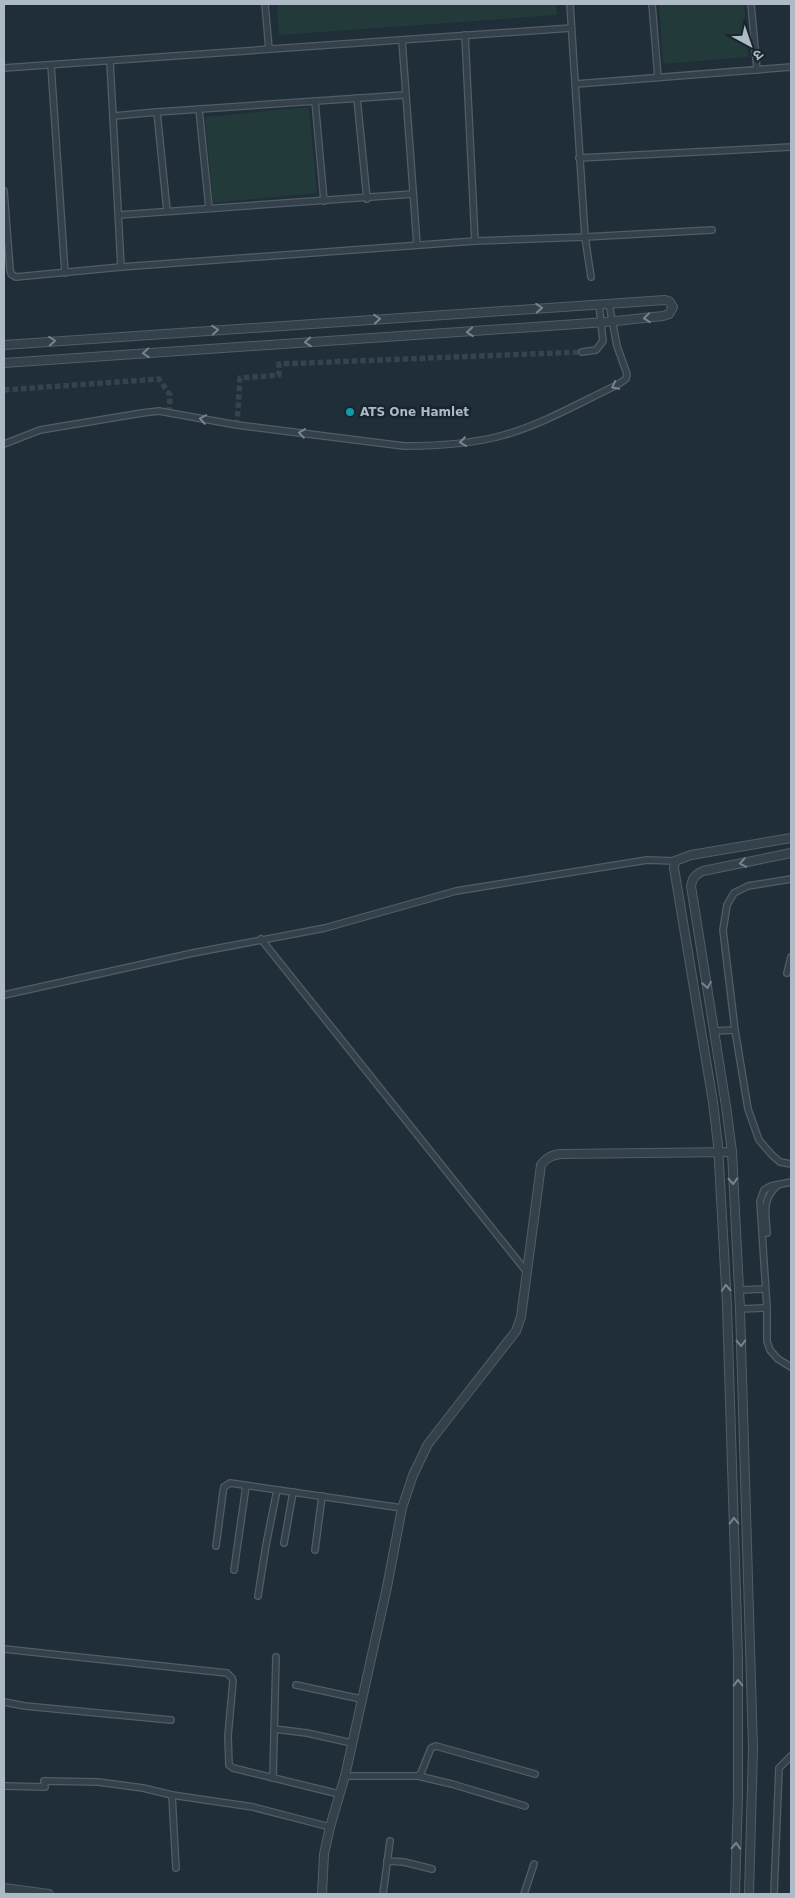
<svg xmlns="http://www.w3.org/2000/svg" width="795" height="1898" viewBox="0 0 795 1898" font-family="'DejaVu Sans','Noto Sans Devanagari',sans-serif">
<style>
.green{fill:#223a3a}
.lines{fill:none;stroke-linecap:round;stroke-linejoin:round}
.minor-tunnel{stroke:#35434e;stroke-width:5.5;stroke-dasharray:5.5 3;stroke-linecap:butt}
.minor-casing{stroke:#515d67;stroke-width:8}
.tertiary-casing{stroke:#515d67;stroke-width:10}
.minor{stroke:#34404a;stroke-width:5.5}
.tertiary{stroke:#34404a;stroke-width:8}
.oneway{stroke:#77838e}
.culture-dot{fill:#0f9aa8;stroke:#19242e;stroke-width:2}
.labels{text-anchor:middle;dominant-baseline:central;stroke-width:5;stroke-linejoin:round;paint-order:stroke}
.poi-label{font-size:12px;font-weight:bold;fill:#aebac6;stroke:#19242e;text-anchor:start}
</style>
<rect width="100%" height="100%" fill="#202e39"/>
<g class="green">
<path d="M277,4H556L557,15L279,35Z"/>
<path d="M659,4H744L748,57L663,64Z"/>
<path d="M309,107L317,193L213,203L205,117Z"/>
</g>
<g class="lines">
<g class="minor-tunnel">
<path d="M4,390L159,379L170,395L169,413"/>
<path d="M237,425L240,378L279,375V364L582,352"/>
</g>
<defs>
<g id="minor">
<path d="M265,4L269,49"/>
<path d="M570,4L585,237L591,277"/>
<path d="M652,4L658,77"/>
<path d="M751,4L757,70"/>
<path d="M465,35L475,241"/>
<path d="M402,40L417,245"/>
<path d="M110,61L121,267"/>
<path d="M51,65L65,273"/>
<path d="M4,68L571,28"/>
<path d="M576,84L791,67"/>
<path d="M357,98L367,199"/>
<path d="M315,101L324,201"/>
<path d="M199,109L209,208"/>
<path d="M157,112L167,211"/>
<path d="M114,116L157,112L405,95"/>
<path d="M579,158L791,147"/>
<path d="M4,191L10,269L11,274L16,277L121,267L475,241L585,237L712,230"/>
<path d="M119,215L413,194"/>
<path d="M582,352L596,350L603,341L599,304"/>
<path d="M4,444L40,430L142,413L159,411L237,425L404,446C437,446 473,444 504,435C543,424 581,402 617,385L626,379L627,374L617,346L609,304"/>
<path d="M791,879L748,886L734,893L727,905L723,930L735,1030L748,1109L759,1140L772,1155L780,1162L791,1164"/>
<path d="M261,939L526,1271"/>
<path d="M787,973L791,957"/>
<path d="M4,995L193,953L325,928L456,891L647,860L675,861"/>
<path d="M714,1031L735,1030"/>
<path d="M791,1182L771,1186L764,1190L760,1201L767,1308V1341L770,1350L778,1359L791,1367"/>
<path d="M767,1233C766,1213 761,1200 778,1185"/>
<path d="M739,1290L765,1289"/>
<path d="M740,1309L767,1308"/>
<path d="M284,1543L293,1492"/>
<path d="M216,1546L223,1492L224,1487L230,1483L402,1508"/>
<path d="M315,1550L322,1496"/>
<path d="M234,1570L246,1486"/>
<path d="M258,1596L266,1545L277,1490"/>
<path d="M4,1649L227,1673L232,1678L233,1681L228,1736L229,1765L233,1768L339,1794"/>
<path d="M296,1685L361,1699"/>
<path d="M4,1702L25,1706L171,1720"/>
<path d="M274,1729L307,1733L352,1743"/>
<path d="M345,1776H418L421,1773L431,1748L436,1746L535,1774"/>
<path d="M418,1776L452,1784L525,1806"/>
<path d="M273,1778L276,1657"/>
<path d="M4,1786L45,1787L44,1781L98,1782L143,1788L172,1795L253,1807L330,1827"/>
<path d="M172,1795L176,1868"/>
<path d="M387,1861L404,1862L432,1869"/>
<path d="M383,1894L390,1841"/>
<path d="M524,1894L534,1864"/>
<path d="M774,1894L779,1768L791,1756"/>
</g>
<g id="tertiary">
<path d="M4,345L665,300L669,301L673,307L669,314L663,316L606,322L4,363"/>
<path d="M4,1888L49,1894"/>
<path d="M322,1894L324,1854L330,1827L345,1776L387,1587L402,1508L413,1475L428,1444L516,1331L521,1317L541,1165C547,1157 552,1155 561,1154L732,1152"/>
<path d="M735,1894L738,1797V1658L727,1305L718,1145L713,1102L674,868L675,861L691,855L791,838"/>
<path d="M749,1894L753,1748L740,1309L732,1152L726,1106L691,886C693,877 695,875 703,871L791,853"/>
</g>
</defs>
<use href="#minor" class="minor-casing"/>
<use href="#tertiary" class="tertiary-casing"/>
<use href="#minor" class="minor"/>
<use href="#tertiary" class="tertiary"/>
</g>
<defs><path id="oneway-chevron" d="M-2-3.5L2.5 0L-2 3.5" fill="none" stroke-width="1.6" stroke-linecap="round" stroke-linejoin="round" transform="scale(1.25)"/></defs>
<g class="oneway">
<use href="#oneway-chevron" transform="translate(539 308) rotate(-4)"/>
<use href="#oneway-chevron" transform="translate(647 318) rotate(174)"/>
<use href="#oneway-chevron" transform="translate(377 319) rotate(-4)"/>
<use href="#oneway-chevron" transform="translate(215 330) rotate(-4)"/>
<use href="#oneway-chevron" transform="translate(470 332) rotate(176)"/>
<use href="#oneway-chevron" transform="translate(52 341) rotate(-4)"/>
<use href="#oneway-chevron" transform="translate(308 342) rotate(176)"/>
<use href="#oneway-chevron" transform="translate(146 353) rotate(176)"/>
<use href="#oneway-chevron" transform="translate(615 386) rotate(153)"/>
<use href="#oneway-chevron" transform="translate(203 419) rotate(-170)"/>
<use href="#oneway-chevron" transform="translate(302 433) rotate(-172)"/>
<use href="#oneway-chevron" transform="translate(463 442) rotate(172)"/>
<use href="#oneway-chevron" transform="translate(743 863) rotate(169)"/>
<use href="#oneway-chevron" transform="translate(707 985) rotate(81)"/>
<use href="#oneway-chevron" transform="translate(733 1181) rotate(87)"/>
<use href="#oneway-chevron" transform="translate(726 1288) rotate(-93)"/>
<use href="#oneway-chevron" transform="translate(741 1343) rotate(88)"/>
<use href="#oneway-chevron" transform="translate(734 1521) rotate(-92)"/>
<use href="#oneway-chevron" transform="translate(738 1683) rotate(-91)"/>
<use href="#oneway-chevron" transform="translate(736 1846) rotate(-88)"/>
</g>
<circle class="culture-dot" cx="350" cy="412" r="5"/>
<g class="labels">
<g class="poi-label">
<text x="360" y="412">ATS One Hamlet</text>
</g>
</g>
<rect width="795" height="1898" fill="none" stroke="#aebac6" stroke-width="10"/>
<g transform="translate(750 45) rotate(140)" stroke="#19242e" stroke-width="4" paint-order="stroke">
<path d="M0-4L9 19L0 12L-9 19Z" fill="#aebac6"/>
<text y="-8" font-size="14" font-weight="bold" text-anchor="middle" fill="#aebac6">उ</text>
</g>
</svg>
